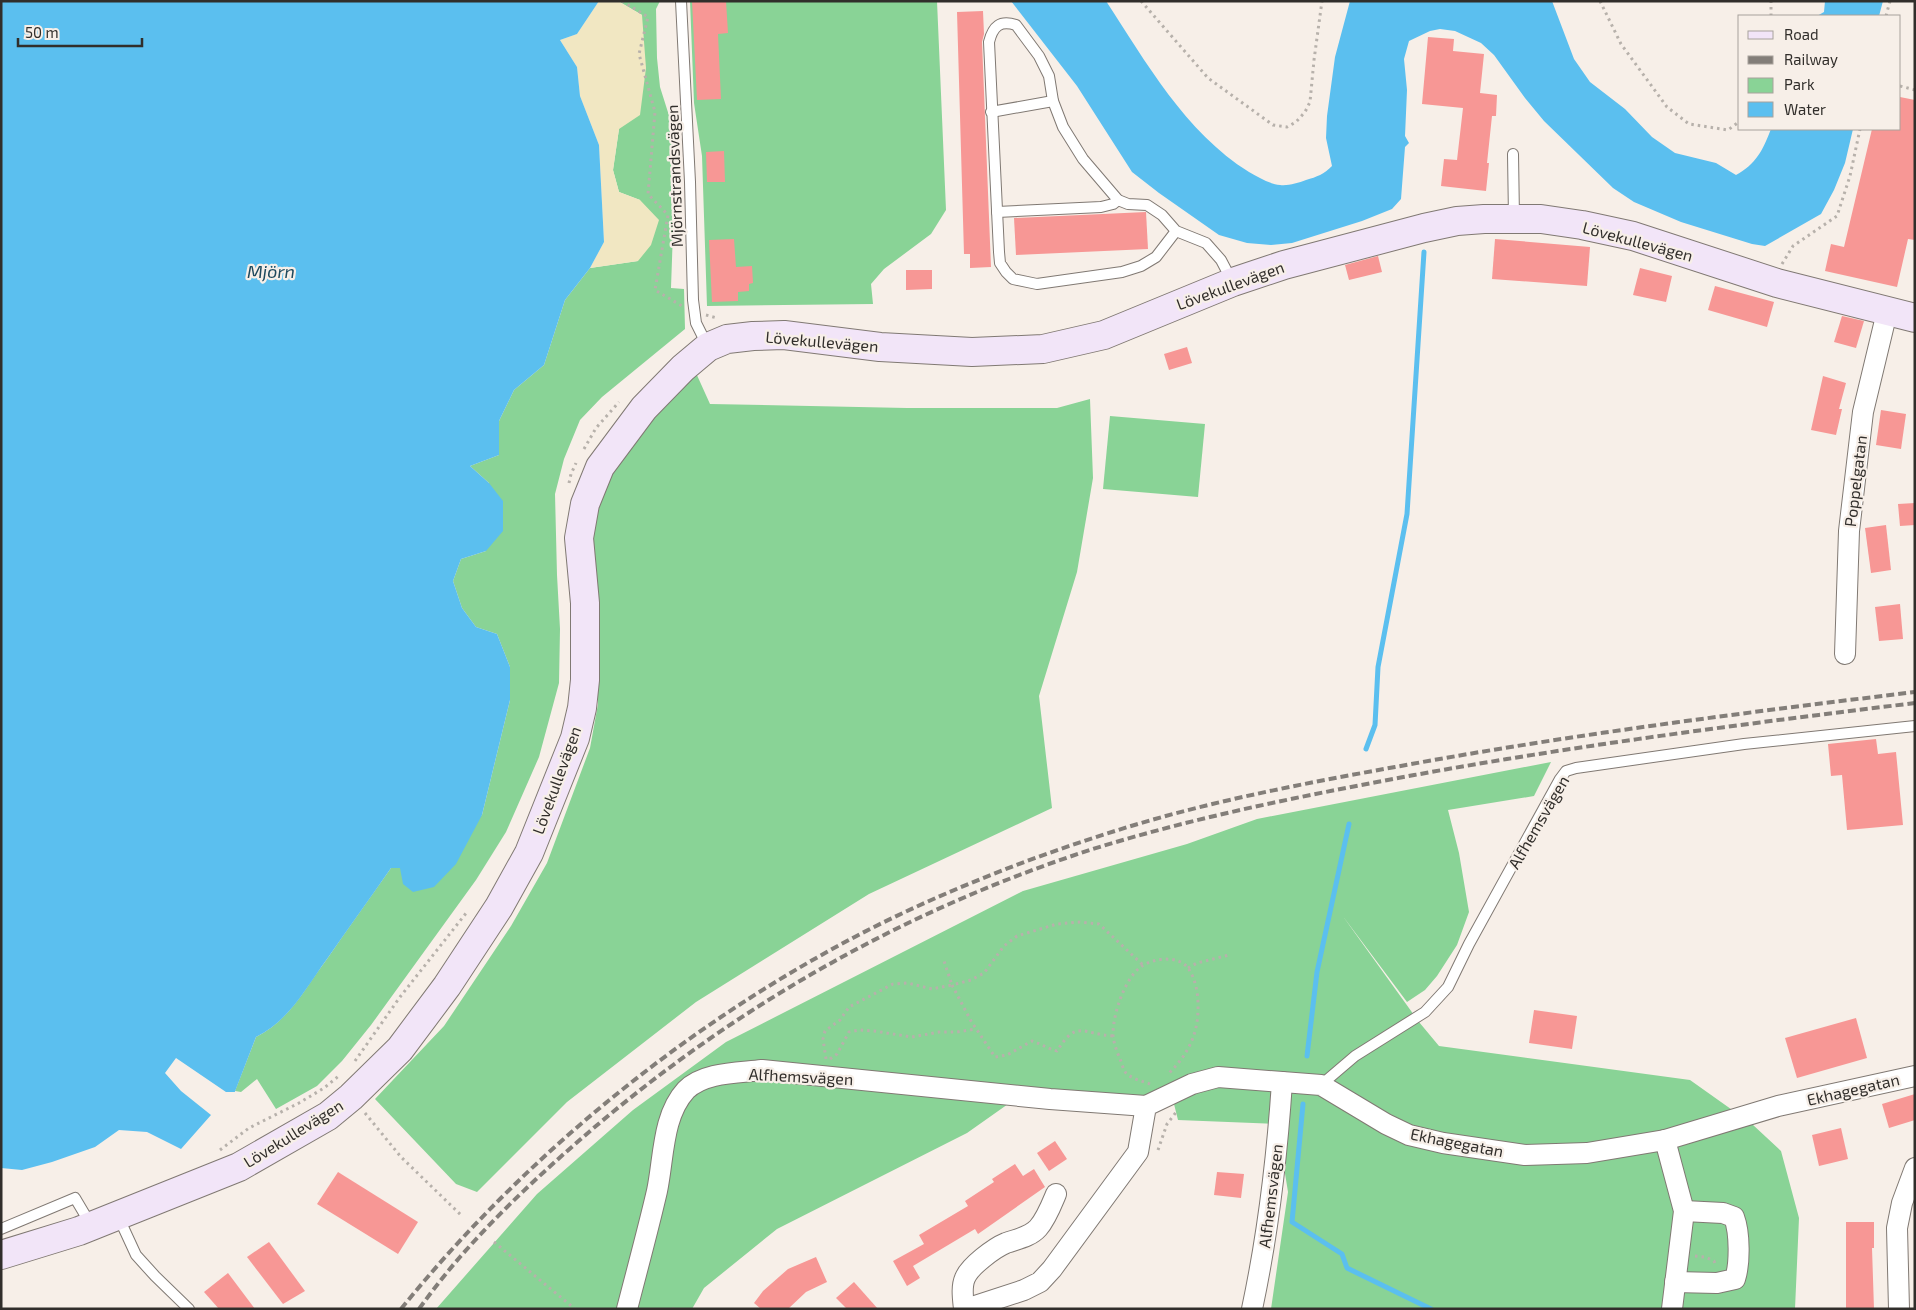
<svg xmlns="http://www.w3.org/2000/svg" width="1916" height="1310" viewBox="0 0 1916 1310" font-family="'Exo 2',sans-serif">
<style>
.green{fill:#89d396}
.sand{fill:#f1e7c2}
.water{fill:#5bbfef}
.pier{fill:#f7efe8}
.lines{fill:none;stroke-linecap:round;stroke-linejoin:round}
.stream{stroke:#5bbfef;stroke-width:5}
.building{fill:#f79795}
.lane-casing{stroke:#807973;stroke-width:12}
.street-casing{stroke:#807973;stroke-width:22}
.secondary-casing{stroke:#807973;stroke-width:30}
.path{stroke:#b7b1ab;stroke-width:3;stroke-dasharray:2.5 4;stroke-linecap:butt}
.lane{stroke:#fff;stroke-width:10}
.street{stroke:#fff;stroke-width:20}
.secondary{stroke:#f2e5f8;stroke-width:28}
.rail{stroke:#837e79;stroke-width:4;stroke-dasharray:8 4;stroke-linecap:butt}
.labels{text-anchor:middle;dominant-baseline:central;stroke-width:4.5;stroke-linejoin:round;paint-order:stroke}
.street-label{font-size:16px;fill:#312e2b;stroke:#f7efe8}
.water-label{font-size:18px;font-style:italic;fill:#1e495d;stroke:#f7efe8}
</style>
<rect width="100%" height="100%" fill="#f7efe8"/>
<g class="green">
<path d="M618,1H660L656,9L657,58L660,87L672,125L671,194L673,231L671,288L684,289L685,329L602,397L580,420L564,459L555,494L557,575L560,629L559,683L539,757L506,832L476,880L371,1025L342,1061L317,1086L276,1109L257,1079L241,1092L235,1091L256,1037C290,1020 305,988 327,959C348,928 370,898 391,868H400L482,815L510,700V667L497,634L476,627L462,608L453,581L461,559L486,551L489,483L470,466L499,455V421L514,390L544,365L565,300L590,268L638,261L640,200L619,192L613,170L619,129L642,15Z"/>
<path d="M690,1H937L946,210L931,234L884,269L871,284L873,304L707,306L702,156L694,103Z"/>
<path d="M696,373L710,404L907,408H1057L1090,399L1093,478L1077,572L1039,696L1052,808L869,894L696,1002L567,1102L477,1192L456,1184L375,1099L444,1026L511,926L547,863L590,748L598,704V626L592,526L606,483L648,424Z"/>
<path d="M1110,416L1205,424L1198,497L1103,489Z"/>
<path d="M1551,762L1534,796L1448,810L1459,853L1469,912L1457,945L1437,976L1425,990L1407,1002L1342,915L1419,1022L1439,1046L1690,1080L1752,1124L1781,1151L1799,1218L1795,1309H1271L1288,1192L1277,1124L1178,1120L1173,1100L1028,1090L967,1133L777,1229L704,1288L692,1309H436L537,1194L633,1110L726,1042L1023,891L1187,844L1257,819Z"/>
</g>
<path class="sand" d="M599,1H618L642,15L646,68L640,115L619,129L613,170L619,192L640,200L659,220L651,245L638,261L590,268L604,242L599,145L580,96L577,67L560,40L577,34Z"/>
<g class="water">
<path d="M1,1H599L577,34L560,40L577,67L580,96L599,145L604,242L590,268L565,300L544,365L514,390L499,421V455L470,466L489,483L503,501V531L486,551L461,559L453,581L462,608L476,627L497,634L510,667V700L482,815L456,864L434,887L413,892L403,884L400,868H391C370,898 348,929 327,959C305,989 290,1020 256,1037L234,1094L211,1115L181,1149L147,1132L119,1130L95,1147L52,1162L22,1170L1,1168Z"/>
<path d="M1011,1H1106C1146,62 1185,132 1249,172C1258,177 1269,184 1280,185C1288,186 1298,183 1306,180C1317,177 1324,174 1332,166L1326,138L1327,116L1335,57L1350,1H1552L1574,59L1590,82L1625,109L1652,137L1675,153L1716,163L1736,175C1756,164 1763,150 1771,129H1853L1845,163L1834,190L1821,214L1765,246L1752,244L1681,222L1634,202L1613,188L1544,121L1525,98L1494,55L1481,43L1455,31L1440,29L1430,31L1409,41L1404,59L1407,90L1405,136L1409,143L1405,147L1401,199L1392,209L1362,221L1292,243L1271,245L1247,243L1219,235L1159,193L1132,172L1077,86Z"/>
<path d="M1825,1H1883L1879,16H1817L1824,12Z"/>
</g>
<path class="pier" d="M176,1058L226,1092H238L236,1096L212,1118L211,1115L181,1091L165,1073Z"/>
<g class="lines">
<g class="stream">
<path d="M1366,749L1375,725L1378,667L1407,514L1424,252"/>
<path d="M1307,1056L1317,972L1349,824"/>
<path d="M1303,1104L1292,1222L1342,1254L1347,1268L1431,1309"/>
</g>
</g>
<g class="building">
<path d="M692,1H726L728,33L718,34L721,99L697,100Z"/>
<path d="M983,11L984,34L982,42L991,267L970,268V254H964L957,12Z"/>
<path d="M1428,37L1454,39L1453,51L1484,54L1480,93L1497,95L1496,116H1492L1487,163H1489L1486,191L1441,186L1444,159L1457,160L1463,108L1422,104Z"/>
<path d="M1900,97L1915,100V240L1908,239L1897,287L1825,271L1831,244L1844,247L1872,129H1900Z"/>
<path d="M724,151L725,182H707L706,152Z"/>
<path d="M1146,212L1148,249L1016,255L1014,218Z"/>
<path d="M734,239L736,267L752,266L753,283L749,284V291L738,292V301L712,302L709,240Z"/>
<path d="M1495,239L1590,247L1587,286L1492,279Z"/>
<path d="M1378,256L1382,272L1349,280L1345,265Z"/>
<path d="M1640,268L1672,276L1666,302L1633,295Z"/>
<path d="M906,270H932V289L906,290Z"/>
<path d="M1715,286L1774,302L1767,327L1708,310Z"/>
<path d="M1842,316L1864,321L1856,348L1834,342Z"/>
<path d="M1187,347L1192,363L1169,370L1164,354Z"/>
<path d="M1823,376L1846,383L1839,409H1842L1836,435L1811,430Z"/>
<path d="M1881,410L1906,414L1901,449L1876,445Z"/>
<path d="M1915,503V525L1900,526L1898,504Z"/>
<path d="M1886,525L1891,570L1871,573L1865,528Z"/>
<path d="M1900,604L1903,639L1879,641L1875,607Z"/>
<path d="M1876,739L1878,754L1896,752L1903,825L1847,830L1842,775L1831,776L1828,744Z"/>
<path d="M1534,1010L1577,1016L1572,1049L1529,1043Z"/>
<path d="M1856,1018L1867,1058L1797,1078L1785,1038Z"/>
<path d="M1915,1094V1120L1889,1128L1882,1104Z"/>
<path d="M1841,1128L1848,1159L1819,1166L1812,1135Z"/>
<path d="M1055,1141L1067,1159L1049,1171L1037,1153Z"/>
<path d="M1015,1164L1023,1176L1034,1169L1045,1187L978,1234L975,1229L913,1266L920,1278L907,1286L893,1261L924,1244L919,1235L968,1206L965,1201L994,1182L992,1179Z"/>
<path d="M338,1172L418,1222L398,1254L317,1204Z"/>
<path d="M1217,1172L1244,1174L1241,1198L1214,1195Z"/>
<path d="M1846,1222H1874V1248H1872L1874,1309H1846Z"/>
<path d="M269,1242L305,1291L283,1304L247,1257Z"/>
<path d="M816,1257L827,1282L806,1292L788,1309H761L754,1303L763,1291L788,1269Z"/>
<path d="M228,1273L255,1309H219L204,1292Z"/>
<path d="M854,1282L878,1309H847L836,1298Z"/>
</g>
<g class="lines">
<defs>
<g id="lane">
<path d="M681,1L690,182L693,300L696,323L708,347"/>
<path d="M991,112L1053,101"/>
<path d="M1513,154L1514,218"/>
<path d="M997,212L1101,207L1113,204L1118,200"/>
<path d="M1176,231L1156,257L1141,266L1122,272L1037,284L1013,279L1006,272L1000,263L999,252L989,42C993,26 1000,20 1016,25L1039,56L1049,76L1053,101L1063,127L1083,159L1118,200L1128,204L1147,205L1162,215L1176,231L1206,243L1221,260L1232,281"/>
<path d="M1321,1085L1355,1056L1425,1012L1448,987L1469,944L1560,779L1566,771L1576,768L1744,744L1915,726"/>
<path d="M118,1216L136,1255L155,1276L189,1309"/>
<path d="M1,1229L75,1198L91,1225"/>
</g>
<g id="street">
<path d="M1845,654L1849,531L1863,412L1887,312"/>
<path d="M1665,1140L1684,1211L1672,1309"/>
<path d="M1675,1282L1717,1283L1735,1279C1740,1264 1740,1233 1734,1217L1723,1213L1684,1211"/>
<path d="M627,1309C637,1270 648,1230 657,1191C664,1158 662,1116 686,1090C704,1072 738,1073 762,1070L1050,1099L1146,1106"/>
<path d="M964,1309C963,1299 961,1287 965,1278C970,1266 994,1248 1006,1243C1017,1239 1030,1237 1038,1228C1046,1219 1051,1206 1056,1194"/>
<path d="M966,1309L1024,1290L1040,1282L1052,1269L1138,1152L1146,1106L1192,1084L1218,1077L1321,1085L1386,1124L1409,1135L1443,1143L1525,1155L1587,1153L1665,1140L1778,1106L1915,1076"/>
<path d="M1252,1309C1268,1234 1277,1158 1282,1082"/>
<path d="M1899,1309L1897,1228L1902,1203L1915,1168"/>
</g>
<path id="secondary" d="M1,1255L79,1231L239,1167L328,1116L351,1097L400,1049L447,986L499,907L529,853L575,738L582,708L585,680V603L579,538L585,504L600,467L644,408L683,368L708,347L727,339L753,336L784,335L880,347L972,352L1043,349L1104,335L1233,282L1284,265L1424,228L1457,221L1484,219H1541L1582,225L1633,236L1777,283L1915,318"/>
</defs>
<use href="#lane" class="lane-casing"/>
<use href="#street" class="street-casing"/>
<use href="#secondary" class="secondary-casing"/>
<g class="path">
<path d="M622,1L648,17L639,54L655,112L648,194L668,215L655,290L682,306"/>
<path d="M1141,1L1208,78L1273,125L1287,127L1296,122L1305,112L1310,102L1314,60L1322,1"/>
<path d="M1600,1L1621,44L1667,107L1689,124L1728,130L1740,121"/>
<path d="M1771,16V1"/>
<path d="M1886,16L1890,1"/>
<path d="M1900,86L1915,90"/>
<path d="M1782,264L1793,246L1837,216L1850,176L1860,129"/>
<path d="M706,315L717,318"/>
<path d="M584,449L596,428L619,402"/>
<path d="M569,483L571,474L576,463"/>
<path d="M1188,968L1197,963L1229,955"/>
<path d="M1113,1036C1082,1034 1077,1019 1057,1051C1048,1049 1042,1044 1032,1041L1007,1055L995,1057L971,1021L952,985L971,980L984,973L1004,946L1017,936L1057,924L1080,922L1099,924L1143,965"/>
<path d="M826,1059L823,1039L825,1031L840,1020L849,1007L893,984L908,983L932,989L952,985L944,961"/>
<path d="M830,1059L837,1054L849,1032L860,1030L874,1031L912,1037L939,1032H957L976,1029"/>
<path d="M355,1061L400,997L467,912"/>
<path d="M1150,1084C1142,1081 1132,1079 1126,1073C1123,1070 1122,1063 1120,1059C1117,1052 1113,1041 1113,1034C1113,1014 1125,977 1142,966C1154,958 1178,955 1188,968C1195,978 1198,992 1198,1004C1199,1033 1188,1055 1168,1074"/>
<path d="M365,1113L401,1157L462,1216"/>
<path d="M220,1150L249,1128L299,1103L324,1088L340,1075"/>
<path d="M1158,1150L1167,1124L1177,1111"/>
<path d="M494,1242L575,1309"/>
<path d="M1695,1256L1705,1257L1714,1261L1716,1266"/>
<path d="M672,1309H675"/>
</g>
<use href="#lane" class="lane"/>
<use href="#street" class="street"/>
<use href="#secondary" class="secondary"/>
<g class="rail">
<path d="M401,1309C527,1153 693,1019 872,928C950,889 1032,857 1115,831C1206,802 1301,784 1395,767C1568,735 1741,713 1915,692"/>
<path d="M419,1309C432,1291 446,1273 460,1257C495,1217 534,1180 574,1145C725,1012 901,911 1093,849C1186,820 1282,800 1377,782C1555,748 1735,725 1915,703"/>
</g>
</g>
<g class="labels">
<g class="street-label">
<text transform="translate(674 176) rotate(-92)">Mjörnstrandsvägen</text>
<text transform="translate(1638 241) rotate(15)">Lövekullevägen</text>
<text transform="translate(1230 285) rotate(-20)">Lövekullevägen</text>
<text transform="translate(822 341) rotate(5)">Lövekullevägen</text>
<text transform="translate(1855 481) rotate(-83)">Poppelgatan</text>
<text transform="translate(556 780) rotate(-70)">Lövekullevägen</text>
<text transform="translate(1538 822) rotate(-60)">Alfhemsvägen</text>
<text transform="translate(801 1076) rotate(3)">Alfhemsvägen</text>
<text transform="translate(1853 1089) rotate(-13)">Ekhagegatan</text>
<text transform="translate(293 1133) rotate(-32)">Lövekullevägen</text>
<text transform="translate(1457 1142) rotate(11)">Ekhagegatan</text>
<text transform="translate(1270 1196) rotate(-83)">Alfhemsvägen</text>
</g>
<g class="water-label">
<text x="271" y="271">Mjörn</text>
</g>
</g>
<rect width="1916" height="1310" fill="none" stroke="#312e2b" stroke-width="5"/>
<rect x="1738" y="15" width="162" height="115" fill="#f7efe8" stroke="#a8a29c"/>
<rect x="1748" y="31" width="25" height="8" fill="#f2e5f8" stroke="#a8a29c"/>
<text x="1784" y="40" font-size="15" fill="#312e2b">Road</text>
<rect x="1748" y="56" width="25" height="8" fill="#837e79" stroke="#a8a29c"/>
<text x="1784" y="65" font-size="15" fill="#312e2b">Railway</text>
<rect x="1748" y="78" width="25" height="15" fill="#89d396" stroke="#a8a29c"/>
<text x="1784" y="90" font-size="15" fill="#312e2b">Park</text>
<rect x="1748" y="102" width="25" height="15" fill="#5bbfef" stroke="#a8a29c"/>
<text x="1784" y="115" font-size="15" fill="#312e2b">Water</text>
<path d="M18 38v8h124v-8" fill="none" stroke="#312e2b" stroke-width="2.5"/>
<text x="25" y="38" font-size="15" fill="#312e2b" stroke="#f7efe8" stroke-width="4" paint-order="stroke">50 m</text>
</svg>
